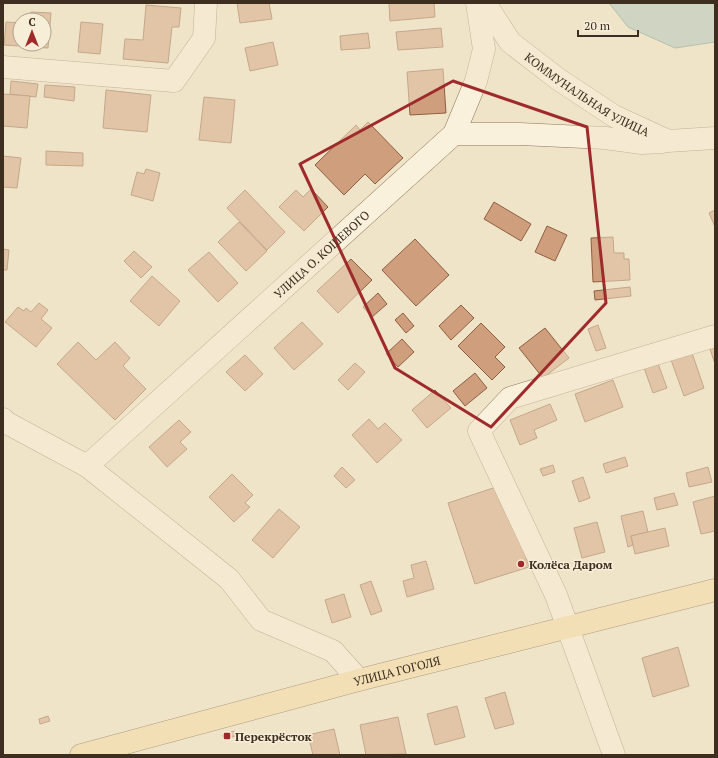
<svg xmlns="http://www.w3.org/2000/svg" width="718" height="758" viewBox="0 0 718 758" font-family="'PT Serif',serif">
<style>
.water{fill:#a9c4bc;stroke:#6f938a}
.building{fill:#cf9f7d;stroke:#8d5f41}
.lines{fill:none;stroke-linecap:round;stroke-linejoin:round}
.minor-casing{stroke:#8d765c;stroke-width:23}
.major-casing{stroke:#5b4430;stroke-width:23}
.minor{stroke:#faf1dc;stroke-width:22}
.major{stroke:#f3d9a0;stroke-width:22}
.marked{fill:none;stroke:#9e2a2b;stroke-width:3;stroke-linejoin:round}
.poi-dot{fill:#9e2a2b;stroke:#f7eed8;stroke-width:1.5}
.labels{text-anchor:middle;dominant-baseline:central;stroke-width:3;stroke-linejoin:round;paint-order:stroke}
.street-label{font-size:12px;fill:#3d2e20;stroke:#f7eed8}
.poi-label{font-size:12px;font-weight:bold;fill:#3d2e20;stroke:#f7eed8;text-anchor:start}
</style>
<rect width="100%" height="100%" fill="#f0e4c8"/>
<path class="water" d="M609,3H715V42L675,48L628,27Z"/>
<g class="building">
<path d="M237,3H269L272,19L240,23Z"/>
<path d="M389,3H434L435,17L390,21Z"/>
<path d="M146,5L181,8L179,27H172L168,63L123,59L125,39L143,40Z"/>
<path d="M31,12L51,13L48,48L4,45L6,22L20,23V44H44V20H30Z"/>
<path d="M81,22L103,24L100,54L78,52Z"/>
<path d="M441,28L443,47L398,50L396,32Z"/>
<path d="M368,33L370,48L341,50L340,36Z"/>
<path d="M273,42L278,65L250,71L245,48Z"/>
<path d="M443,69L446,113L410,115L407,72Z"/>
<path d="M11,81L38,84L36,97L10,94Z"/>
<path d="M45,85L75,87L74,101L44,97Z"/>
<path d="M106,90L151,95L147,132L103,128Z"/>
<path d="M3,94L30,96L27,128L3,126Z"/>
<path d="M204,97L235,100L231,143L199,140Z"/>
<path d="M368,122L403,158L375,184L365,174L344,195L315,165L356,125L360,130Z"/>
<path d="M46,151L83,153V166L46,165Z"/>
<path d="M3,156L21,158L17,188L3,187Z"/>
<path d="M146,169L160,173L153,201L131,195L137,172L144,174Z"/>
<path d="M311,189L328,207L304,231L279,207L296,190L303,197Z"/>
<path d="M245,190L285,232L267,250L227,208Z"/>
<path d="M494,202L531,224L521,241L484,219Z"/>
<path d="M715,210V227L709,213Z"/>
<path d="M239,222L267,251L246,271L218,242Z"/>
<path d="M547,226L567,235L555,261L535,252Z"/>
<path d="M613,237L614,253H624V259H629L630,280L593,282L591,238Z"/>
<path d="M415,239L449,275L416,306L382,270Z"/>
<path d="M3,249L9,250L7,270H3Z"/>
<path d="M134,251L152,267L141,278L124,261Z"/>
<path d="M209,252L238,283L218,302L188,270Z"/>
<path d="M351,259L372,280L338,313L317,291Z"/>
<path d="M152,276L180,301L159,326L130,301Z"/>
<path d="M630,287L631,296L595,300L594,291Z"/>
<path d="M378,293L387,304L372,317L363,307Z"/>
<path d="M39,303L48,310L41,319L52,328L36,347L5,322L18,307L24,311L26,308L31,312Z"/>
<path d="M461,305L474,318L451,340L439,326Z"/>
<path d="M403,313L414,326L406,333L395,320Z"/>
<path d="M302,322L323,344L294,370L274,348Z"/>
<path d="M481,323L505,347L495,357L505,367L492,380L458,346Z"/>
<path d="M598,325L606,348L596,351L588,329Z"/>
<path d="M545,328L569,358L543,378L519,348Z"/>
<path d="M402,339L414,352L398,367L386,354Z"/>
<path d="M715,341V364L708,343Z"/>
<path d="M78,342L96,360L115,342L130,358L123,366L146,389L115,420L57,364Z"/>
<path d="M691,350L704,388L684,396L670,357Z"/>
<path d="M245,355L263,374L245,391L226,372Z"/>
<path d="M657,361L667,388L653,393L643,365Z"/>
<path d="M355,363L365,372L348,390L338,380Z"/>
<path d="M475,373L487,388L465,406L453,391Z"/>
<path d="M613,380L623,407L585,422L575,394Z"/>
<path d="M435,390L451,408L427,428L412,410Z"/>
<path d="M550,404L557,420L534,430L537,438L520,445L510,420Z"/>
<path d="M369,419L378,429L385,423L402,440L377,463L352,435Z"/>
<path d="M179,420L191,432L180,442L187,449L167,467L149,447Z"/>
<path d="M625,457L628,466L606,473L603,464Z"/>
<path d="M553,465L555,472L543,476L540,469Z"/>
<path d="M342,467L355,480L346,488L334,476Z"/>
<path d="M708,467L712,482L689,487L686,473Z"/>
<path d="M232,474L253,495L245,503L250,507L234,522L209,497Z"/>
<path d="M583,477L590,498L579,502L572,481Z"/>
<path d="M502,485L529,567L475,584L448,503Z"/>
<path d="M674,493L678,505L657,510L654,498Z"/>
<path d="M715,496V531L701,534L693,502Z"/>
<path d="M279,509L300,527L273,558L252,540Z"/>
<path d="M643,511L648,532L631,536L633,545L628,547L621,516Z"/>
<path d="M597,522L605,552L582,558L574,528Z"/>
<path d="M665,528L669,546L635,554L631,536Z"/>
<path d="M426,561L434,589L407,597L403,581L414,578L411,565Z"/>
<path d="M371,581L382,611L371,615L360,585Z"/>
<path d="M344,594L351,617L332,623L325,600Z"/>
<path d="M678,647L689,686L653,697L642,658Z"/>
<path d="M505,692L514,724L495,729L485,698Z"/>
<path d="M457,706L465,737L435,745L427,714Z"/>
<path d="M48,716L50,721L40,724L39,719Z"/>
<path d="M398,717L406,754L366,755L360,725Z"/>
<path d="M334,729L340,755H313L308,735Z"/>
<path d="M234,731L235,736L224,740L222,735Z"/>
</g>
<g class="lines">
<defs>
<g id="minor">
<path id="s1" d="M485,3L510,42L558,79L614,116L668,141L715,138"/>
<path d="M3,67L174,81L204,38L206,3"/>
<path d="M454,134H520L605,138L642,143L662,142"/>
<path d="M3,419L7,423L87,466L229,579L261,620L333,651L359,680"/>
<path id="s2" d="M87,466L454,134L476,81L484,49L477,3"/>
<path d="M614,755L556,595L479,431L510,398L715,336"/>
</g>
<g id="major">
<path id="s3" d="M81,755L359,680L715,590"/>
</g>
</defs>
<use href="#minor" class="minor-casing"/>
<use href="#major" class="major-casing"/>
<use href="#minor" class="minor"/>
<use href="#major" class="major"/>
</g>
<path d="M0 0H718V758H0ZM453,81L587,127L606,303L491,427L395,368L300,164Z" fill="#f0e4c8" fill-opacity=".55" fill-rule="evenodd"/>
<path class="marked" d="M453,81L587,127L606,303L491,427L395,368L300,164Z"/>
<g class="poi-dot">
<circle cx="521" cy="564" r="4"/>
<rect x="223" y="732" width="8" height="8" rx="2"/>
</g>
<g class="labels">
<g class="street-label">
<text stroke="none"><textPath href="#s1" startOffset="140">КОММУНАЛЬНАЯ УЛИЦА</textPath></text>
<text stroke="none"><textPath href="#s2" startOffset="316">УЛИЦА О. КОШЕВОГО</textPath></text>
<text stroke="none"><textPath href="#s3" startOffset="327">УЛИЦА ГОГОЛЯ</textPath></text>
</g>
<g class="poi-label">
<text x="529" y="564">Колёса Даром</text>
<text x="235" y="736">Перекрёсток</text>
</g>
</g>
<rect width="718" height="758" fill="none" stroke="#3d2e20" stroke-width="8"/>
<g transform="translate(32 32)"><circle r="19" fill="#f7eed8" stroke="#ada18e"/>
<path d="M0-3L7 15L0 10L-7 15Z" fill="#9e2a2b"/>
<text y="-6" font-size="11" font-weight="bold" text-anchor="middle" fill="#3d2e20">С</text>
</g>
<path d="M578 30v6h60v-6" fill="none" stroke="#3d2e20" stroke-width="2"/>
<text x="584" y="30" font-size="12" fill="#3d2e20" stroke="#f7eed8" stroke-width="3" paint-order="stroke">20 m</text>
</svg>
